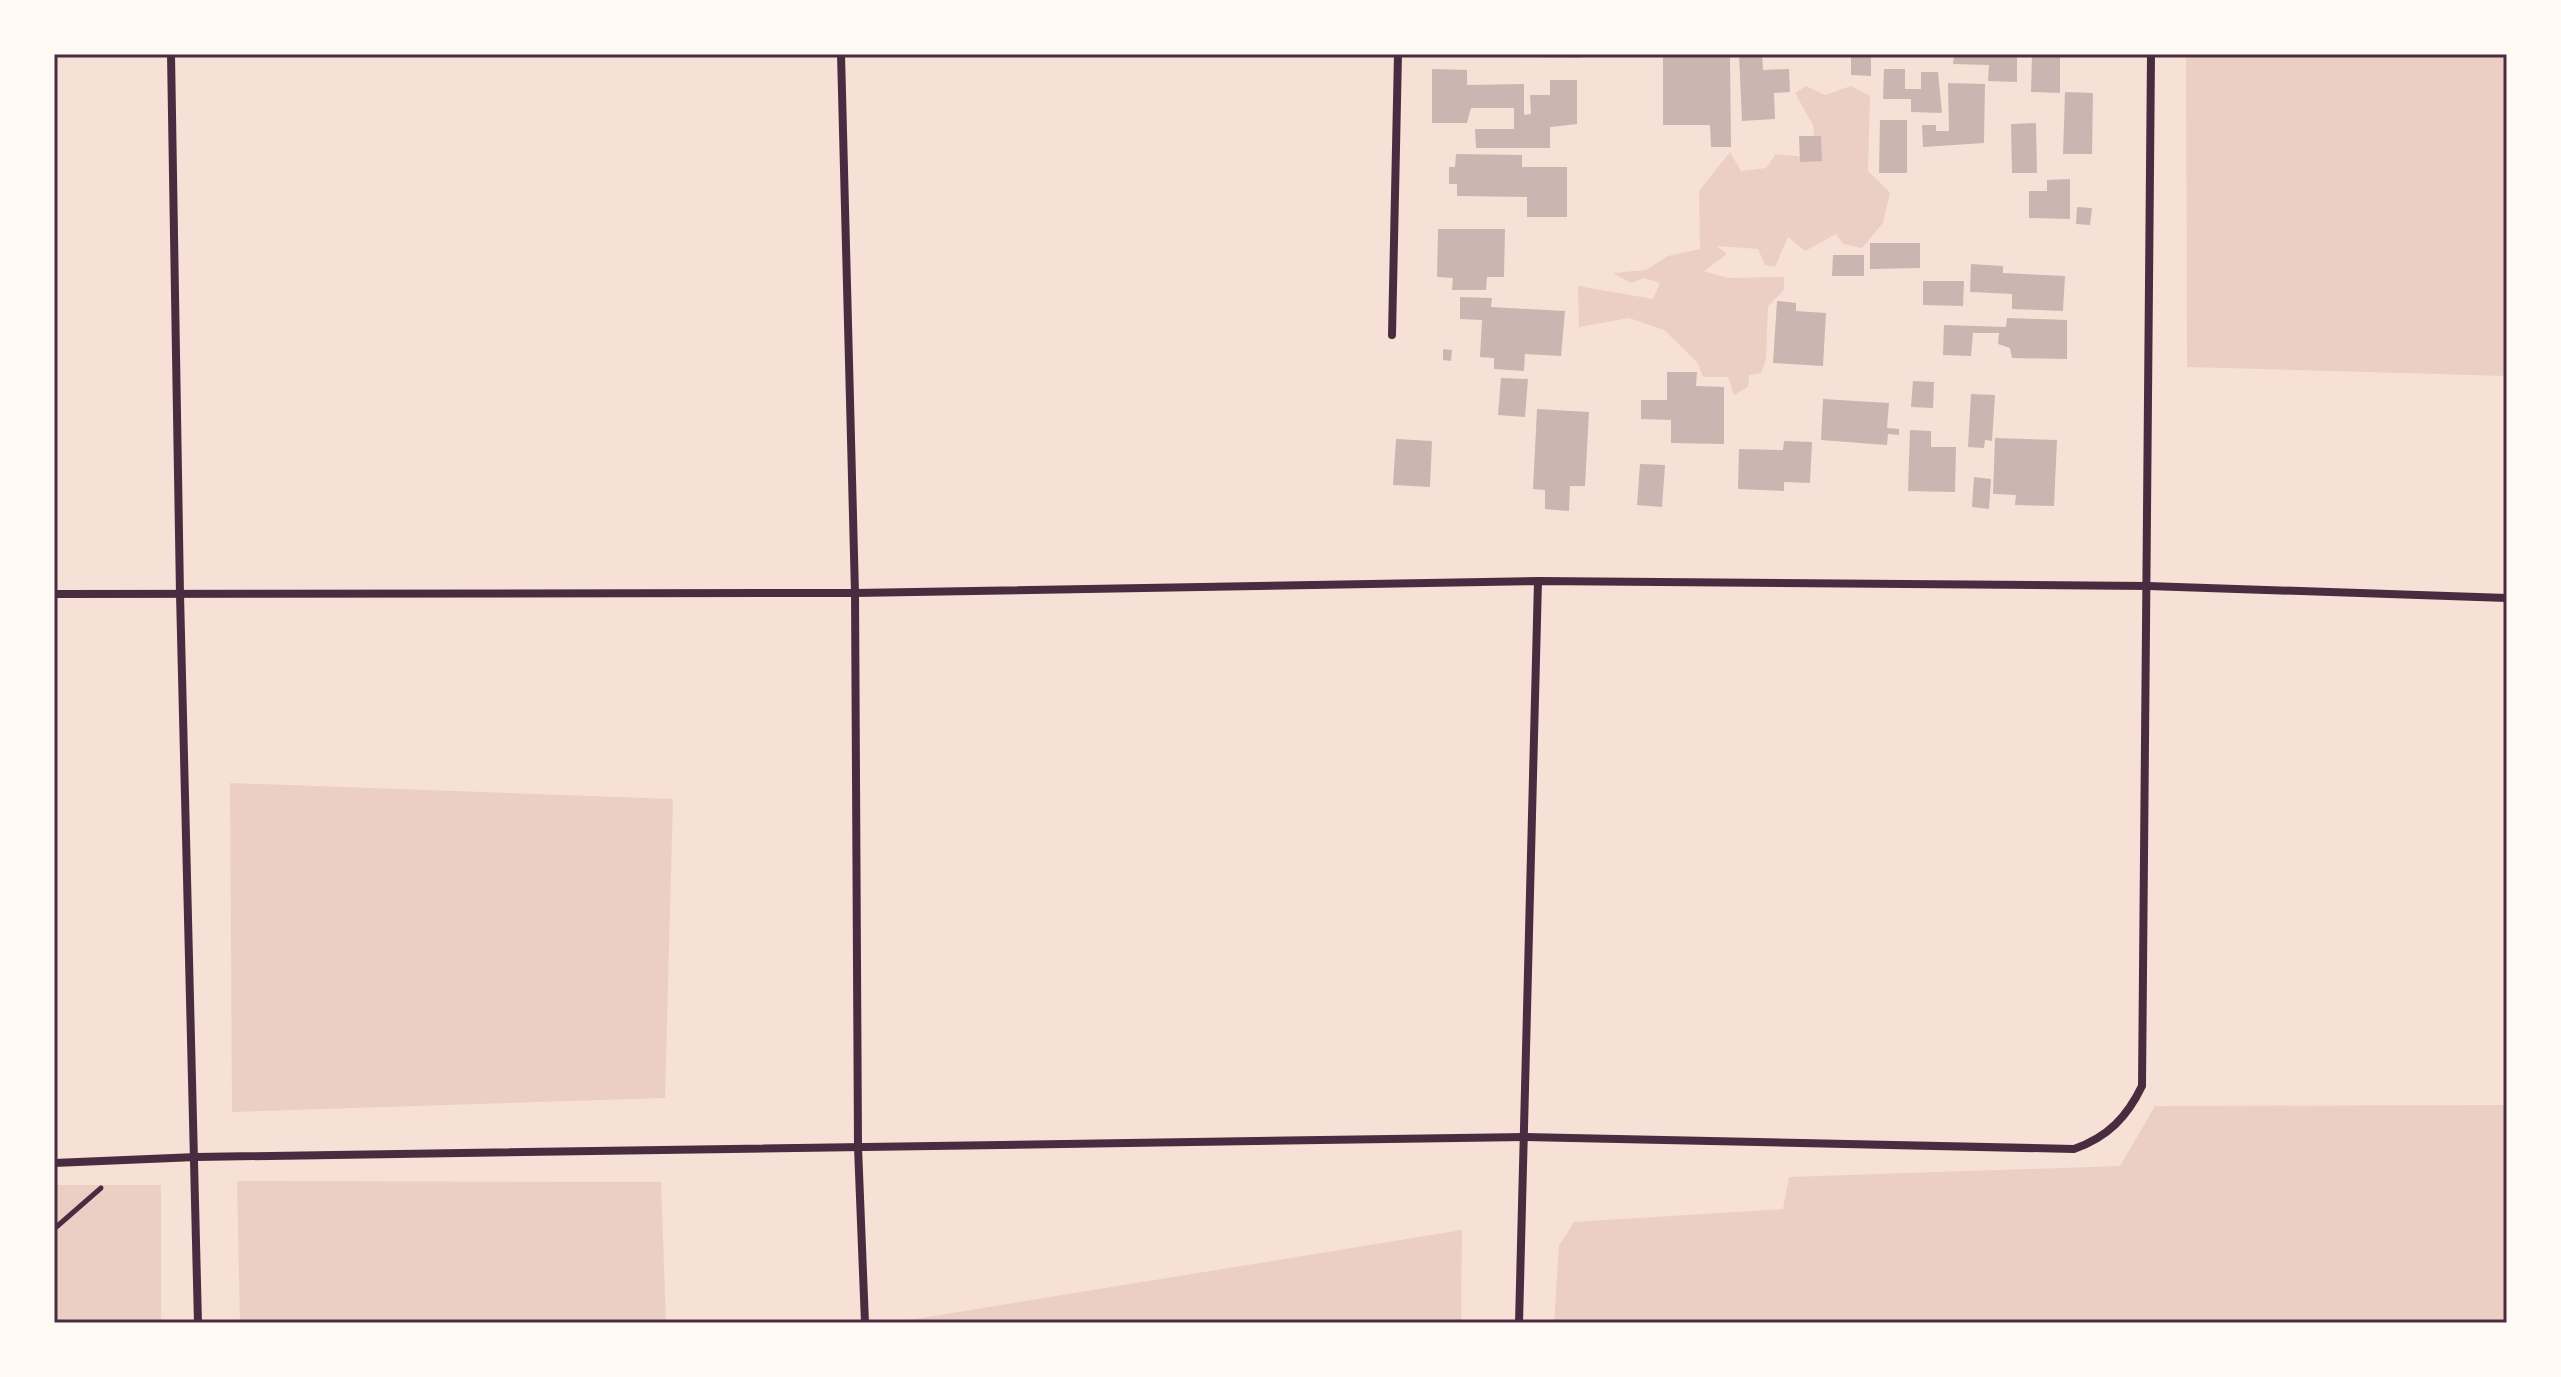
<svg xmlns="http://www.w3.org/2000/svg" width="2561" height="1377" viewBox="0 0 2561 1377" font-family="'DejaVu Sans',sans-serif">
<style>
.green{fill:#ebcfc5}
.building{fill:#ccb4b1}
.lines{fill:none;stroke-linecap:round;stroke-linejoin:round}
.path{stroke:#4a2c40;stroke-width:5}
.minor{stroke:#4a2c40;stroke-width:8}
.neatline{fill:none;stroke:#4a2c40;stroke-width:3}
</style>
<rect width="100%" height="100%" fill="#f7e1d7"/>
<g class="green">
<path d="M2186,54H2507V376L2187,367Z"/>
<path d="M1806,86L1825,95L1851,86L1870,96L1868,171L1890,193L1883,223L1862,248L1843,244L1836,234L1805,251L1788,237L1775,267L1765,265L1758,249L1717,246L1727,254L1704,271L1728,278L1784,277V290L1768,306L1766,360L1761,373L1749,375L1748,387L1734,395L1728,377H1703L1697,362L1664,330L1629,318L1579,327L1578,286L1653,299L1660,283L1644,278L1631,283L1613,273L1646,270L1668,256L1700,249L1699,191L1730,152L1741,171L1766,168L1776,154L1816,158L1813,125L1795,93Z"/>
<path d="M230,783L673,799L665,1098L232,1112Z"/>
<path d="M2507,1105V1323H1554L1559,1246L1574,1222L1783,1209L1789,1177L2120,1166L2155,1106Z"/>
<path d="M237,1181L661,1182L666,1323H240Z"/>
<rect x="54" y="1185" width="107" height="138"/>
<path d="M1462,1230L1461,1323H897V1322Z"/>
</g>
<g class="building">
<path d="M1523,54H1581V58L1523,57Z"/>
<path d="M1663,54H1730L1731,147H1711L1710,125H1663Z"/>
<path d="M1739,54H1762L1763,70L1789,69L1790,92L1774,93L1775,119L1742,121Z"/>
<path d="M1851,54H1871V76L1851,75Z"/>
<path d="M1954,54H2017V82L1988,81L1989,65L1953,64Z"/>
<path d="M2032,54H2060V93L2031,92Z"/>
<path d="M1432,69L1467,70V85L1524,84V115L1531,114L1530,95H1550V80H1577V124L1550,127V148H1476L1475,129H1514V108H1471L1467,123H1432Z"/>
<path d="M1884,69H1905V89H1921V72H1938L1942,113L1911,112V99H1883Z"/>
<path d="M1948,83L1985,84L1984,143L1923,147L1922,125H1936V131H1949Z"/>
<path d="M2065,92L2093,93L2092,154H2063Z"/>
<path d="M1880,120H1907V173H1879Z"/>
<path d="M2036,123L2037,173H2012L2011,124Z"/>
<path d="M1799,136H1821L1822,161L1800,162Z"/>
<path d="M1456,154L1522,155V167H1567V217H1527V197L1457,196V184H1449V167H1455Z"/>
<path d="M2070,179V219L2029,218V191H2047V180Z"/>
<path d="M2077,207L2092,208L2090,225L2076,224Z"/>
<path d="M1438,229H1505L1504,277H1487L1486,290H1452L1453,278L1437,277Z"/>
<path d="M1870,243H1920V268L1870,269Z"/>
<path d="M1833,255H1864V276H1832Z"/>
<path d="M1971,264L2003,266V273L2065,276L2063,311L2012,309V294L1970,292Z"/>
<path d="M1923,281H1964L1963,306L1923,305Z"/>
<path d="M1460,297L1492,298L1491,307L1565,311L1561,356L1525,354L1524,371L1494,369V358L1480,357L1482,320L1460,319Z"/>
<path d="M1777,301L1796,303V311L1826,313L1823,366L1773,363Z"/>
<path d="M2007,318L2067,320V359L2012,358L2010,348L1998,344L1999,333H1973L1971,356L1943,355L1944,325L2006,327Z"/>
<path d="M1443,349L1452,350L1451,361L1443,360Z"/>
<path d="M1667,372H1697L1696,386L1724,387V444L1671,443V420L1641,419V400H1667Z"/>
<path d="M1501,378L1528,379L1525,417L1498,415Z"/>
<path d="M1913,381L1934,382L1933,408L1911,407Z"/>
<path d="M1971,394L1995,395L1992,441L1985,440L1984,448L1968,447Z"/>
<path d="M1823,399L1889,403L1887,428L1899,429V435L1888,434L1887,445L1821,440Z"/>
<path d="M1537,409L1589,412L1585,486H1570L1569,511L1545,509V490L1533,489Z"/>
<path d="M1910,430L1931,431V447H1956L1955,492L1908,491Z"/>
<path d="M1995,438L2057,440L2054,506L2015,505L2016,495L1993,494Z"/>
<path d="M1396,439L1432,441L1430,487L1393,485Z"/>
<path d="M1784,441L1812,442L1810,483L1784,482V491L1738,489L1739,449L1783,450Z"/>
<path d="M1640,464L1665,465L1662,507L1637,505Z"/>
<path d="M1974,477L1991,479L1989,509L1972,507Z"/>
</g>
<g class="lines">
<path class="path" d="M54,1229L101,1188"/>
<g class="minor">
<path d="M171,54L180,594L198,1323"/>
<path d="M841,54L855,593L858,1147L865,1323"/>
<path d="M1392,335L1398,54"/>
<path d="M54,594L855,593L1538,581L2148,586L2507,598"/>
<path d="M54,1163L196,1157L1525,1137L2074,1149C2108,1137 2127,1117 2142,1086L2151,54"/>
<path d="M1519,1323L1538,581"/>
</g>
</g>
<rect width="2561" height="1377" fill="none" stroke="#fffaf5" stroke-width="112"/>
<rect x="56" y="56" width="2449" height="1265" class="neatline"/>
</svg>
